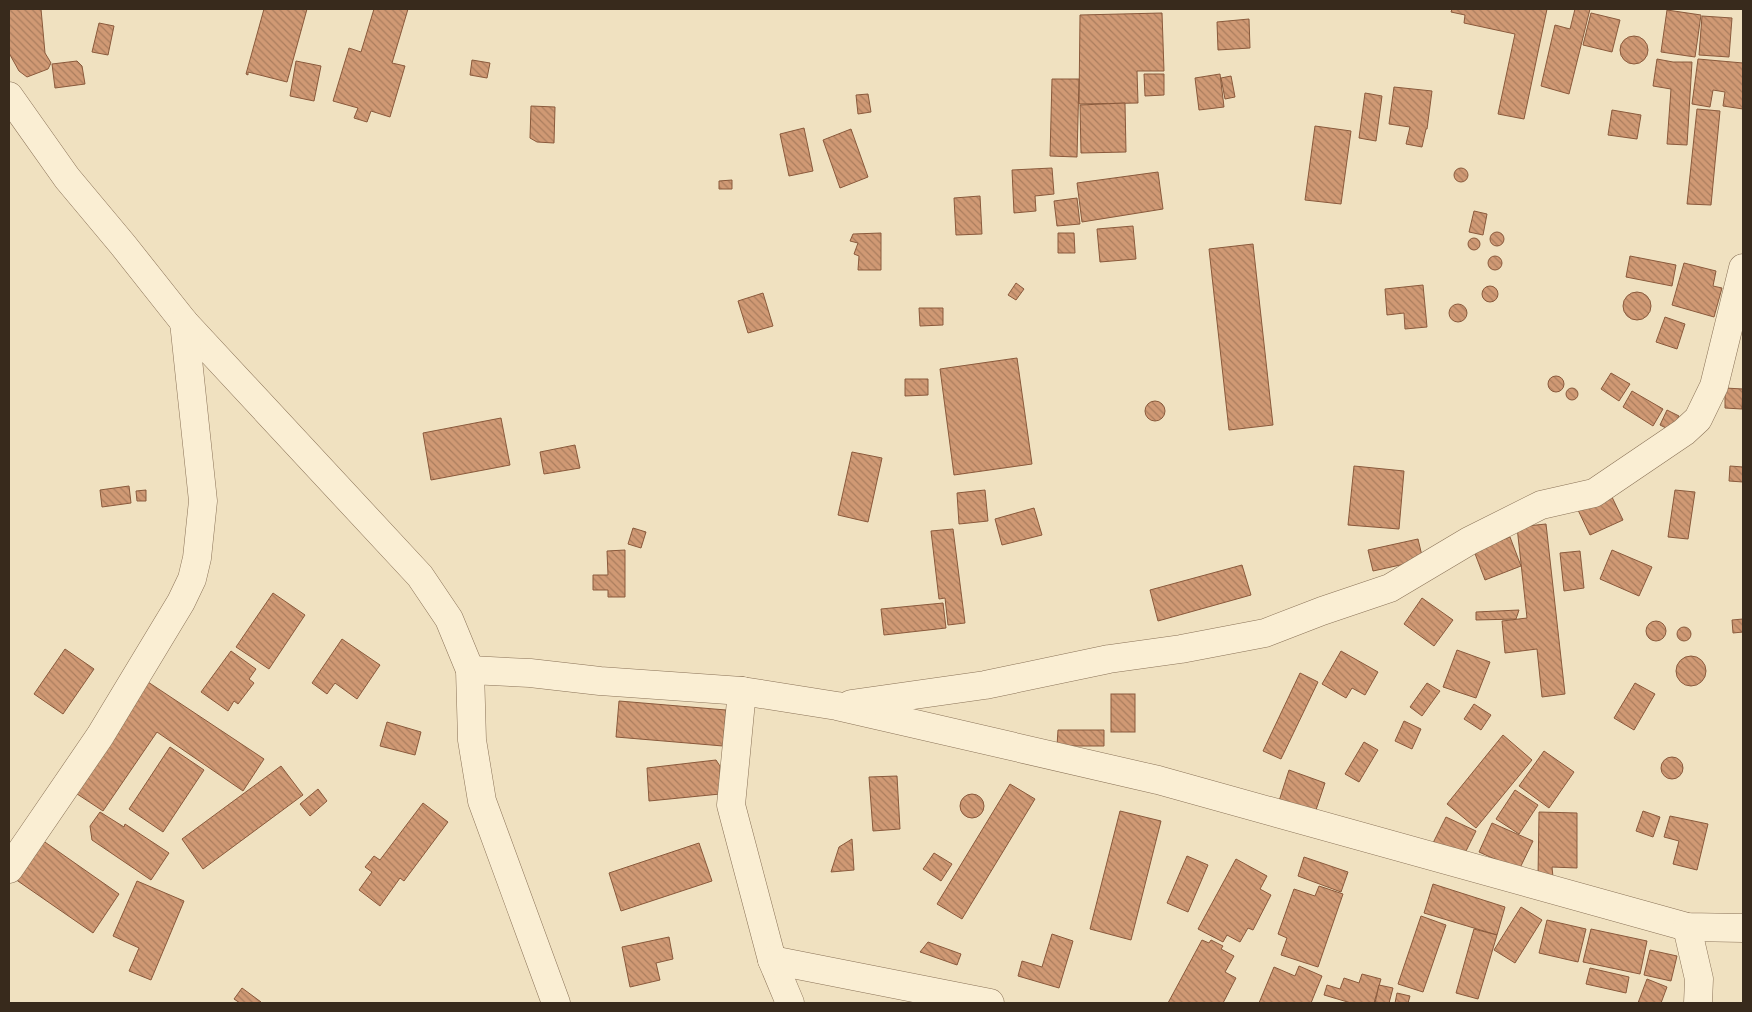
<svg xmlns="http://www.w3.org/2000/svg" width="1752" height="1012" viewBox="0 0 1752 1012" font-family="'Zilla Slab',serif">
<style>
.building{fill:url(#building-back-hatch);stroke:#8a5a3c}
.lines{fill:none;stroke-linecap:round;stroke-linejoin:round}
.minor-casing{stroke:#8a7257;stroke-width:29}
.minor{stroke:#faeed3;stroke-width:28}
</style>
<defs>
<pattern id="building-back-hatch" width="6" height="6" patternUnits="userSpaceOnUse" patternTransform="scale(1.25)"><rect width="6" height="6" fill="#d09974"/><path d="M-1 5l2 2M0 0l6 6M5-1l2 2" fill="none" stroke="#aa7d5e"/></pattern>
</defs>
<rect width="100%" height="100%" fill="#f0e1c0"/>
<g class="building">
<path d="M9,9H41L45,53L51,63L48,69L27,77L19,71L9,53Z"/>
<path d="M264,9H307L287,82L248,72V75L246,74Z"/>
<path d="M374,9H408L392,63L405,66L390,117L371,111L367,122L354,118L358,108L333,101L349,48L361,52Z"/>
<path d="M1452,9H1547L1524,119L1498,114L1515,34L1464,23L1465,15L1451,12Z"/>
<path d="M1575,9H1590L1569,94L1541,86L1555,25L1570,29Z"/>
<path d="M1667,10L1701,15L1695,57L1661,52Z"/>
<path d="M1162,13L1164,71H1137L1138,103L1079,104L1080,15Z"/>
<path d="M1591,13L1620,20L1612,52L1583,45Z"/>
<path d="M1702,16L1732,18L1729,57L1699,55Z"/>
<path d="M1249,19L1250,48L1218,50L1217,22Z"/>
<path d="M99,23L114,26L108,55L92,52Z"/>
<circle cx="1634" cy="50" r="14"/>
<path d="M1657,59L1673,62H1692L1687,145L1667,144L1671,89L1653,86Z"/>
<path d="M1698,59L1743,63V109L1723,106L1725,92L1713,90L1710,107L1692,104Z"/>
<path d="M472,60L490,63L487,78L470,75Z"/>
<path d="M77,61L82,66L85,84L55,88L52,64Z"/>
<path d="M296,61L321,66L314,101L290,96Z"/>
<path d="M1144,74H1164V95L1145,96Z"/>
<path d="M1220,74L1224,107L1199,110L1195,78Z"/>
<path d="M1231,76L1235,97L1225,99L1221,78Z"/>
<path d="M1052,79H1079L1077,157L1050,156Z"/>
<path d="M1394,87L1432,91L1427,129H1426L1422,147L1406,144L1410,127L1389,124Z"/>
<path d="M1365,93L1382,96L1376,141L1359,138Z"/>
<path d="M868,94L871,112L858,114L856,95Z"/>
<path d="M1125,103L1126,152L1081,153L1080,105Z"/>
<path d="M531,106L555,107L554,143L537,142L530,138Z"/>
<path d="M1697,109L1720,111L1711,205L1687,204Z"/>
<path d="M1612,110L1641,115L1637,139L1608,135Z"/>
<path d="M1315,126L1351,131L1341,204L1305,200Z"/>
<path d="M804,128L813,171L789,176L780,134Z"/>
<path d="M851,129L868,177L840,188L823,140Z"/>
<path d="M1052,168L1054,194L1035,196L1036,211L1014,213L1012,170Z"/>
<circle cx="1461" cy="175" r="7"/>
<path d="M1158,172L1163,209L1082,222L1077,183Z"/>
<path d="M732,180V189H719V181Z"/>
<path d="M980,196L982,234L956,235L954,198Z"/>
<path d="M1077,198L1080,224L1057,226L1054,201Z"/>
<path d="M1474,211L1487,214L1483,235L1469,232Z"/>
<path d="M1133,226L1136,259L1100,262L1097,229Z"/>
<circle cx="1497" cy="239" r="7"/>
<path d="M881,233V270H858L859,256L854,254L858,243L850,241L853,234Z"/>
<path d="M1058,233H1074L1075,253H1058Z"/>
<circle cx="1474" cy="244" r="6"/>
<path d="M1253,244L1273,425L1229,430L1209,249Z"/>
<path d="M1630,256L1676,265L1672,286L1626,277Z"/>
<circle cx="1495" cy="263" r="7"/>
<path d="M1684,263L1716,271L1713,286L1722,288L1714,317L1672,305Z"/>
<path d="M1016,283L1024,289L1016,300L1008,295Z"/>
<path d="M1423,285L1427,327L1405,329L1404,313L1387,315L1385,289Z"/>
<circle cx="1490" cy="294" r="8"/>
<circle cx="1637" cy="306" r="14"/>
<path d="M763,293L773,326L748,333L738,301Z"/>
<circle cx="1458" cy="313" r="9"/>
<path d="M919,308H943V325L920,326Z"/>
<path d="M1665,317L1685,324L1677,349L1656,342Z"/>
<path d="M1017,358L1032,464L954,475L940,369Z"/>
<path d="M1611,373L1630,384L1619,401L1601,389Z"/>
<circle cx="1556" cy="384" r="8"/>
<path d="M905,379H928V395L905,396Z"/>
<circle cx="1572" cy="394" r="6"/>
<path d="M1725,388L1743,389L1742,409L1725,408Z"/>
<path d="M1632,391L1663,409L1653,426L1623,407Z"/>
<circle cx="1155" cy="411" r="10"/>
<path d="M1667,410L1679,416L1672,431L1660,425Z"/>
<path d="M501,418L510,465L431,480L423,433Z"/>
<path d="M575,445L580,468L544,474L540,452Z"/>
<path d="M852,452L882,458L868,522L838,515Z"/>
<path d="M1354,466L1404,471L1399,529L1348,525Z"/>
<path d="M1730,466L1743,467V482L1729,481Z"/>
<path d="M129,486L131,503L102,507L100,490Z"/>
<path d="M146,490V501H137L136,491Z"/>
<path d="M985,490L988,521L959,524L957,493Z"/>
<path d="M1675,490L1695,492L1688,539L1668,537Z"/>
<path d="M1611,495L1623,520L1590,535L1578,510Z"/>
<path d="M1034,508L1042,535L1002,545L995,519Z"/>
<path d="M1546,524L1565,694L1542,697L1537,649L1505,653L1502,621L1527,618L1517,527Z"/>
<path d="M633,528L646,532L641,548L628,544Z"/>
<path d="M953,529L965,623L948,625L945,598L939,599L931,531Z"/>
<path d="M1510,537L1521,566L1485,580L1474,551Z"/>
<path d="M1418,539L1423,560L1373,571L1368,550Z"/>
<path d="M625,550V597H608V590H593V575H608L607,551Z"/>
<path d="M1612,550L1652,567L1639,596L1600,579Z"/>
<path d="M1580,551L1584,588L1564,591L1560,553Z"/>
<path d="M1242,565L1251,595L1158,621L1150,590Z"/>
<path d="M273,593L305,615L269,669L236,647Z"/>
<path d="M1422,598L1453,620L1434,646L1404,624Z"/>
<path d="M943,603L946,628L884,635L881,609Z"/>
<path d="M1519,610L1516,619L1476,620V612Z"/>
<path d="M1743,619V632L1733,633L1732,620Z"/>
<circle cx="1656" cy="631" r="10"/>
<circle cx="1684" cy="634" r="7"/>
<path d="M342,639L380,665L357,699L335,683L327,694L312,683Z"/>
<path d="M65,649L94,669L63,714L34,694Z"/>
<path d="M1457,650L1490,662L1476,698L1443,687Z"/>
<path d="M231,651L256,669L249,679L254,683L238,704L234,701L228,711L201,692Z"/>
<path d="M1341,651L1378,672L1365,695L1352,688L1346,698L1322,684Z"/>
<circle cx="1691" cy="671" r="15"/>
<path d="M1300,673L1318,682L1281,759L1263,751Z"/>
<path d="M145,680L264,759L243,791L157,732L103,811L71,790Z"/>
<path d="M1427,683L1440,691L1422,716L1410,707Z"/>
<path d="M1635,683L1655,694L1634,730L1614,718Z"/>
<rect x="1111" y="694" width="24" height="38"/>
<path d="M619,701L726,710L723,746L616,737Z"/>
<path d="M1474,704L1491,715L1481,730L1464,719Z"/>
<path d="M1404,721L1421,729L1412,749L1395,741Z"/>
<path d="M387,722L421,732L415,755L380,746Z"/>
<path d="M1058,730H1104V746H1057Z"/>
<path d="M1503,735L1532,760L1476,828L1447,804Z"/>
<path d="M1364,742L1378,750L1359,782L1345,774Z"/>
<path d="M170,747L204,770L163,832L129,809Z"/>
<path d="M1544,751L1574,772L1549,808L1519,786Z"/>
<circle cx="1672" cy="768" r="11"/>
<path d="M716,760L720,766V794L649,801L647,768Z"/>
<path d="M281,766L303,795L203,869L182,839Z"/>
<path d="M1289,770L1325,783L1315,813L1279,801Z"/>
<path d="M897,776L900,829L873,831L869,777Z"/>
<path d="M1010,784L1035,799L962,919L937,904Z"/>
<path d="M318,789L327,801L310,816L300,804Z"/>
<path d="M1515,790L1538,805L1519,834L1496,819Z"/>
<circle cx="972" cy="806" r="12"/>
<path d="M423,803L448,822L404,881L400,878L380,906L359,890L372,872L365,867L374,856L380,860Z"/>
<path d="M1120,811L1161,821L1131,940L1090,929Z"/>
<path d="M1643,811L1660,817L1653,837L1636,831Z"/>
<path d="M100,812L124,827L125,824L169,853L151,880L92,840L90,826Z"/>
<path d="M1539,812L1577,813V868L1552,867L1553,877H1538Z"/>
<path d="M1670,816L1708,824L1697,870L1673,864L1679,841L1664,837Z"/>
<path d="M1446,817L1476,831L1463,857L1433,843Z"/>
<path d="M1492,823L1533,841L1519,870L1479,852Z"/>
<path d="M852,839L854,870L831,872L839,847Z"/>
<path d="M42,840L119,894L93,933L15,879Z"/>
<path d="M699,843L712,881L621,911L609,873Z"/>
<path d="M934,853L952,864L941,881L923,869Z"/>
<path d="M1187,856L1208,865L1188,912L1167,903Z"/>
<path d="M1304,857L1348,872L1341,892L1298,876Z"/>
<path d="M1236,859L1267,876L1260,889L1271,895L1253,930L1248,928L1240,942L1227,935L1223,942L1198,929Z"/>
<path d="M137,881L184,901L151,980L129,971L139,948L113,936Z"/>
<path d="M1433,884L1505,907L1497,935L1424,913Z"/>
<path d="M1319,886L1343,894L1318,967L1281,955L1287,938L1278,934L1294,889L1315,896Z"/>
<path d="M1521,907L1542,920L1515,963L1494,950Z"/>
<path d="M1421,916L1446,925L1423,992L1398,984Z"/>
<path d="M1547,920L1586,929L1578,962L1539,953Z"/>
<path d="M1474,929L1497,935L1478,999L1456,993Z"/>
<path d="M1591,929L1647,941L1640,974L1583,962Z"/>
<path d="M1052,934L1073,941L1059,988L1018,976L1022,961L1042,967Z"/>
<path d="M669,937L673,959L656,963L660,980L630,987L622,947Z"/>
<path d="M1202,940L1209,943L1211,940L1223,946L1221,949L1234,956L1225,972L1236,978L1223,1003H1168Z"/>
<path d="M928,942L961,954L957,965L920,952Z"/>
<path d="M1650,950L1677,956L1671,981L1644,975Z"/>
<path d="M1299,966L1322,976L1311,1003H1259L1274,967L1295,976Z"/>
<path d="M1590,968L1629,977L1626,993L1586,984Z"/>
<path d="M1362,974L1381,979L1374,1003H1351L1324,995L1327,985L1340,989L1344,978L1359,983Z"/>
<path d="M1647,979L1667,987L1661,1003H1638Z"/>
<path d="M1379,985L1393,988L1389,1003H1375Z"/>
<path d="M242,988L261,1002L260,1003H240L234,999Z"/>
<path d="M1397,993L1410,996L1408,1003H1395Z"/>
</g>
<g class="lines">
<defs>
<g id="minor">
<path d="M9,96L67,178L123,245L184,322L420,576L449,619L470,670L472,740L482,801L556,1003"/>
<path d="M470,670L530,673L600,681L742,691L837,706L1158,780L1687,927L1743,928"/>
<path d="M742,691L731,805L772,960L790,1003"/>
<path d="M851,704L985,685L1109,659L1181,649L1265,633L1322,611L1390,588L1469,541L1541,505L1594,493L1684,432L1698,419L1714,386L1743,268"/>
<path d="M9,869L100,736L181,602L192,579L197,558L203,501L184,322"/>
<path d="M1687,927L1699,979L1698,1003"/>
<path d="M772,960L990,1003"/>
</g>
</defs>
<use href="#minor" class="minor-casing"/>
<use href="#minor" class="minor"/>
</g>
<rect width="1752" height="1012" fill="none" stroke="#382a1c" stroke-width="20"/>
</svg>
